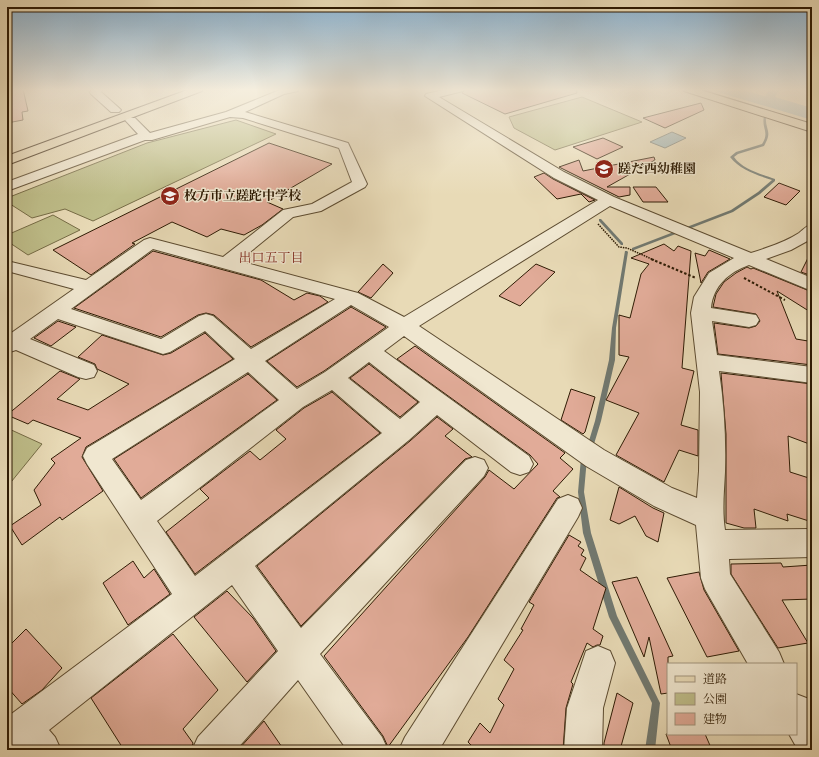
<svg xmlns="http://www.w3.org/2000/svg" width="819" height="757" viewBox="0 0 819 757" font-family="'IM FELL DW Pica','Noto Serif JP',serif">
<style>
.green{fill:#bebd89;stroke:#766c46}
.water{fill:#9eb7ba;stroke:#717971}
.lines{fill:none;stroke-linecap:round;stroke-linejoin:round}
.stream{fill:#717971;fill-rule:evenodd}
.canal{fill:#9eb7ba;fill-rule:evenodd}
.river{fill:#9eb7ba;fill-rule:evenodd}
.building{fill:#e1ab98;stroke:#2e1b04}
.minor-casing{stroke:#5c4b30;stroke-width:2}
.major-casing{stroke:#2e1b04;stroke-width:2}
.highway-casing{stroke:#2e1b04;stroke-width:2}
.path-far1{stroke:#2e1b04;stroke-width:1.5;stroke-dasharray:1.5 1;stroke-linecap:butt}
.path{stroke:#2e1b04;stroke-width:2;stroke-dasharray:2.5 2;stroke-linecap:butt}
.minor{fill:#f0e7d0;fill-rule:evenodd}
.major{fill:#e8dab6;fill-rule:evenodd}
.highway{fill:#e8dab6;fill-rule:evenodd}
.labels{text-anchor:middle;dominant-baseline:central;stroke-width:3;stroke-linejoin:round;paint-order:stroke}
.far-poi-label{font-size:13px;font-weight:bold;fill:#2e1b04;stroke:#f0e7d0;text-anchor:start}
.far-neighbourhood-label{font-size:13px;fill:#7a1f14;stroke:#f0e7d0}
</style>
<rect width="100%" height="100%" fill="#e8dab6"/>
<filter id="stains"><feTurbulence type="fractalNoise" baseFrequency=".005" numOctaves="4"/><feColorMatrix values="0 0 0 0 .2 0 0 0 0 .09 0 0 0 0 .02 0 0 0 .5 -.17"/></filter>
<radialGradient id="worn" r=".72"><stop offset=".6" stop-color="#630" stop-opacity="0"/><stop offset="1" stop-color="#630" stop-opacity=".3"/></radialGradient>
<g class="green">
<path d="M582,97L642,122L555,150L514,128L509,117Z"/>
<path d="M236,120L276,134L93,221L65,209L32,218L7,202V198L147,143Z"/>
<path d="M53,215L80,230L28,255L7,241V235Z"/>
<path d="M7,428L42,444L7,487Z"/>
</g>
<path class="water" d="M672,132L686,138L665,148L650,142Z"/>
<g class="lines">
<g class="stream">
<path d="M699,89H701L775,112L773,113Z"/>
<path d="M764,116L766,117C765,130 773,131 764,146L738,154L734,157C743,170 762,174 775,179V181L760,194L733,212L634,250H632V248L731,210L758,192L772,180C757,175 740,170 730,157L736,152L762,144C770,132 761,128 764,116Z"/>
<path d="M599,219H601L623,243V245H621L599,221Z"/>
<path d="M625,251H627L628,252L616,328L615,360L601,421L594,444L593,446L591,447L589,446L588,444L595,421L609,360L612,328Z"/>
<path d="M584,455L586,456L587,458L584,492L591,533L617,616L660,703L655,750H645L652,703L609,617L583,533L578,492L581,458L582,456Z"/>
</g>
<path class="canal" d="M770,89H780L775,97L812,108V114L766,100L764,98Z"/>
<path class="river" d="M716,89H740L812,110V120L718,92Z"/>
</g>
<g class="building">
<path d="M7,89H23L28,111L22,112L23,120L7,123Z"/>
<path d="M465,89H576L577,93L505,114L462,93Z"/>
<path d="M701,103L704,110L665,128L643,118Z"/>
<path d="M603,138L623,147L597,159L573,147Z"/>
<path d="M269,143L332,164L267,202L283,209L262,225L244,235L221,229L207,237L172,222L132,243L135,244L91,275L53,250Z"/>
<path d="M654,157L655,160L607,187H630V195L619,197L559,167L579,160L583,171Z"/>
<path d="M544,173L553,179L595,200L589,202L581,194L557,199L534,177Z"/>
<path d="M779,183L800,191L786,205L764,197Z"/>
<path d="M633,187H656L668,202H643Z"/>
<path d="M664,244L674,251L678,246L691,251L682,368L694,371L681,425L698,430V456L679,450L664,482L616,455L639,413L606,400L629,357L619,355V315L630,318L641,274L649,264L631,258Z"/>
<path d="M709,250L730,259L708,272L701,283L695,253L705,256Z"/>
<path d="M812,250V276L801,272Z"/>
<path d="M153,251L261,280L294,300L307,293L320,296L328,302L251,347L214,315L206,313L198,315L161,337L74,308Z"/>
<path d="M383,264L393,273L371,298L358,292Z"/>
<path d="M536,264L555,272L520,306L499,296Z"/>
<path d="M747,267L751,269L753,268L812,292V313L777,291L796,339L808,341L812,350V365L718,354L714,323L749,328L756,326L760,321L756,314L713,307L716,294L724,282L736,273Z"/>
<path d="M351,307L386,327L324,371L297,387L267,361Z"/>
<path d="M58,321L76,327L51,346L34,338Z"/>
<path d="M205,333L233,359L86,447L82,457L103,491L62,520L60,517L22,545L10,526L41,505L34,490L55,463L51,459L81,438L33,420L28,424L7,415L60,371L80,379L57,399L88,410L129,384L97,369L95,364L78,357L102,335L163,355L171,353Z"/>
<path d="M415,346L565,453L560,458L573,469L553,491L560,497L557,498L468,637L388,747L383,736L324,656L485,477L489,470L514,489L538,464L530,455L397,359Z"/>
<path d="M369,364L418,402L400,417L350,378Z"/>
<path d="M721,373L812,384V445L788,436L790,472L812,479V522L787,514L788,521L754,509L756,528H744L726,523V434Z"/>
<path d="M248,374L277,400L141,498L114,459Z"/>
<path d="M571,389L595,397L585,432L583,434L561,420Z"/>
<path d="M332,392L380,433L195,574L166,532L209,498L200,489L250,451L260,460L286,439L276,430L304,408Z"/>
<path d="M437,417L453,429L445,436L472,457L465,459L301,626L257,566L410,441Z"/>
<path d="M619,487L653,508L664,513L658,542L646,536L635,516L619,524L610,520Z"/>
<path d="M569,535L581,542L578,546L584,550L581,555L586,558L580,570L606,588L593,629L603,636L600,645H597L593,647L587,643L571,682L573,684L566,708L563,750H476L468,742L480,723L490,733L504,705L498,699L514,669L504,660L523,630L521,629L534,605L529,602Z"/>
<path d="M133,561L144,578L154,569L170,594L128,625L103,583Z"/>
<path d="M781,563L783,567L812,565V599L782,600L808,643L778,648L731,574V564Z"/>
<path d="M699,572L704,590L739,651L707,657L667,578Z"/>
<path d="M637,577L673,656L668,657V693L661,694L649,637L644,657L612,582Z"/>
<path d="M227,591L253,618L276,651L247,682L194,617Z"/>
<path d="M26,629L62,668L42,690L22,704L7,687V648Z"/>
<path d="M173,634L218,690L183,729L193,743L191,750H124L91,698Z"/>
<path d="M617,693L633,703L620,750H604V743Z"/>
<path d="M264,721L284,750H238Z"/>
<path d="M666,734H705L712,750H672Z"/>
</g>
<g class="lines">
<defs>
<g id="minor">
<path d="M93,89H103L101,92L119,108L121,110L119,112H111L91,94L90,92Z"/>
<path d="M282,89H299L298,91L284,94L245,112L348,143L367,184L365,187L321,211L293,217L239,261L358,293L404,317L598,200L554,178L425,96L426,94L448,89H464L463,91L439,97L564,172L614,197L751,253C767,248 785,242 799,233C804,229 806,226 812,224L811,239L791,250L766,259L812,278V291L749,265C729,272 713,286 711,308L756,315L759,320L756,325L749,327L712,321L717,355L812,367V383L719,371C724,404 726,439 725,472C724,492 722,511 725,530L812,529V557L729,559L730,574L779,652L784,664H748L705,589L701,578L696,525L654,506L586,466L404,336L384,351L529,456L533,464L529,472L520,475L511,472L437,415L409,440L255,566L301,628L466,460L475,457L484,460L488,468L484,476L320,654L382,737L388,750H347L298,680L236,750H192L198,737L278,651L232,585L49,730L55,737L61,750H7V719L10,715L172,594L87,464L83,456L87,448L235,359L205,331L170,352L163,354L58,319L30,339L94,365L97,371L94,377L86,379L78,377L16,350L7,353V336L74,289L7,271V261L86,280L144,240L150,238L223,257L283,210L312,204L352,182L339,148L243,118L230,117L152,140H145L7,191V182L138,134L125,120L127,118H135L150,133L226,112ZM610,206L734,258L709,273L694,297L691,313L700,392L699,471L697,498L672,488L604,450L419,326ZM153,249L335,299L251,349L213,316L206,314L199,316L161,339L71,309ZM351,305L389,327L325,372L297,389L265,361ZM369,362L420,402L400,419L348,378ZM248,372L279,400L141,500L112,459ZM332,390L382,433L195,576L157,521L303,407Z"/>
<path d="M568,495L578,499L582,508L578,517L439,750H399L405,737L558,499Z"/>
<path d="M598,646L610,651L615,663L603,708L602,750H564L567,708L586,651Z"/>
<path d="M796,694L809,699L812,705V750H798L789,734H796Z"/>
</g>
<path id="major" d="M683,89H697L812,124V132L684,91Z"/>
<path id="highway" d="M190,89H203L202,91L7,165V156Z"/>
</defs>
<use href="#minor" class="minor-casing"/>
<use href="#major" class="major-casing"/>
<use href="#highway" class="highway-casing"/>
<path class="path-far1" d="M598,224L619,247L627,248L654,260"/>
<g class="path">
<path d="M651,259L696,278"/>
<path d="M744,278L785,300"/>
</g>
<use href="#minor" class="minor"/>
<use href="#major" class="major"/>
<use href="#highway" class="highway"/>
</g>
<linearGradient id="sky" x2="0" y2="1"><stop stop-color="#8ab5d6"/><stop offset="0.46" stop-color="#f5eede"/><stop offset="1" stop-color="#f5eede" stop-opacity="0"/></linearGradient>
<rect width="819" height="195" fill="url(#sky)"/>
<defs>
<symbol id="school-disc" viewBox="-11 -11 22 22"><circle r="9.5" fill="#8f2418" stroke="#f0e7d0"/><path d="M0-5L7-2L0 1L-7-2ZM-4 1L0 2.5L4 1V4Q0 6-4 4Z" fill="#fff"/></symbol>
</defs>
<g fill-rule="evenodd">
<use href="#school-disc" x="593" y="158" width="22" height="22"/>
<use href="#school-disc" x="159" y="185" width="22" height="22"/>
</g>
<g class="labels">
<g class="far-poi-label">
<text x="618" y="169">蹉だ西幼稚園</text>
<text x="184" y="196">枚方市立蹉跎中学校</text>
</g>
<g class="far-neighbourhood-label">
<text x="271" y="258">出口五丁目</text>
</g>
</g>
<rect width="819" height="757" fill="none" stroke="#e8dab6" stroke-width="24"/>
<rect x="8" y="8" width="803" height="741" fill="none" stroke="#2e1b04" stroke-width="2"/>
<rect x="12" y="12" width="795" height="733" fill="none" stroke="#2e1b04"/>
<rect x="667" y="663" width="130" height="72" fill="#f0e7d0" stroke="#a2957e"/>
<rect x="675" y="676" width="20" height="6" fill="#e8dab6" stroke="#a2957e"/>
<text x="703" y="683" font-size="12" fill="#2e1b04">道路</text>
<rect x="675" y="693" width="20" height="12" fill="#bebd89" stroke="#a2957e"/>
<text x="703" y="703" font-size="12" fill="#2e1b04">公園</text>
<rect x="675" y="713" width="20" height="12" fill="#e1ab98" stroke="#a2957e"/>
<text x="703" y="723" font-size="12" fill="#2e1b04">建物</text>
<rect width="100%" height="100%" filter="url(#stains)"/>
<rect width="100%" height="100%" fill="url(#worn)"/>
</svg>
